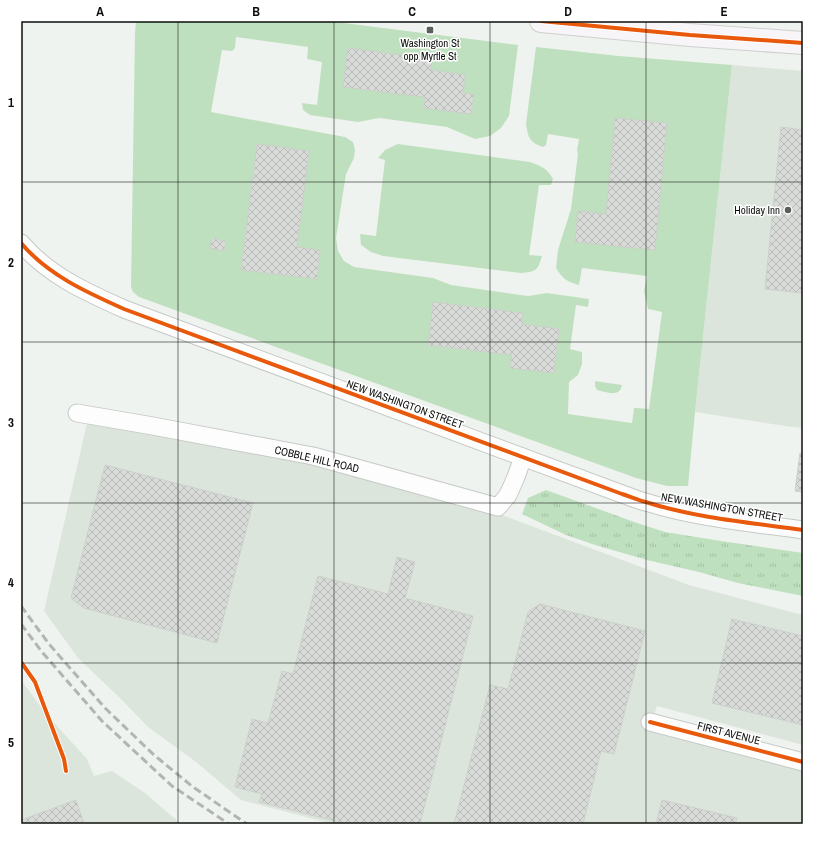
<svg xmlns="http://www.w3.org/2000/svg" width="824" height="845" viewBox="0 0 824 845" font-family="'Archivo Narrow',sans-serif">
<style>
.built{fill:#dce5dc}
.grass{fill:#bfe0bf}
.park{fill:url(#park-tufts)}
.building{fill:url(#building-cross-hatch);stroke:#ccd0cc}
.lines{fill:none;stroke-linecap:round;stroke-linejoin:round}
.minor-casing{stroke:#c6cac6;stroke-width:19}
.primary-casing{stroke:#ced0ce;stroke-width:24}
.minor{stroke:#fdfdfd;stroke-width:17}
.primary{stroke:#f7f5f8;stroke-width:22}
.rail{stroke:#b3b4b3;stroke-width:3;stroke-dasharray:8 4;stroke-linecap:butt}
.cycleway-casing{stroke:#fff;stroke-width:6}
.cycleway{stroke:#e8590c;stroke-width:4}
.grid{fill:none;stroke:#0c0f0c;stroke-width:1;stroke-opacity:0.55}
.poi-dot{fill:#5b5f5b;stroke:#fff;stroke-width:1.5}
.labels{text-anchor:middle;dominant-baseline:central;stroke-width:3;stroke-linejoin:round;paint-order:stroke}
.poi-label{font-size:11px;fill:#0c0f0c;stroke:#fff}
.street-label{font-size:11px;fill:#0c0f0c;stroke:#fff}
.neatline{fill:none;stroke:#0c0f0c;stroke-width:1.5}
.grid-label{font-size:13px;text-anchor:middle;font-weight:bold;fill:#0c0f0c}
</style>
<defs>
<pattern id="park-tufts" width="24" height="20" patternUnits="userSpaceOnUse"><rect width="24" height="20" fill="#bfe0bf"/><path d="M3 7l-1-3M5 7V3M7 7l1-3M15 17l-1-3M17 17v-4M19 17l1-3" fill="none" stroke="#a3bfa3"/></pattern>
<pattern id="building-cross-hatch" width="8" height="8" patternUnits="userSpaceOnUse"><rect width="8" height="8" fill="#d8dbd8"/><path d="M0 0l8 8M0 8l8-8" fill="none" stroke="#b8bbb8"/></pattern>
</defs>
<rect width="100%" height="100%" fill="#eff3ef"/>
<g class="built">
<path d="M732,65L803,71V428L785,426L695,412Z"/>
<path d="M87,423L279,454L505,516L689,585L803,615V745L657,706L650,729L803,768V824H333L241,800L196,762L148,727L121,699L78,658L44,611Z"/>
<path d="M21,680L47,715L87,759L94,776L112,771L145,793L181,824H21Z"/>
</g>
<g class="grass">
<path d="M136,21H328L518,45L509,116L501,128L490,136L475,139L447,127L379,118L358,122L310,115L303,110L302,103L317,105L322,62L307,59L308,47L236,37L235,48L232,51L222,50L211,112L345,137L353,142L355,150L354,158L346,174L336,238L338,251L344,261L354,267L433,278L451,285L528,296L547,293L589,299L588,307L576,305L570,349L582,352V364L578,375L569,382L568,414L632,423L634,408H636L649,409L662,312L648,309L644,291L647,276L582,268L579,285C567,282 562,278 556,268L558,250L571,209L578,154L577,150L579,139L548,134L546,145L543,147C529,142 528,137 526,124L536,47L619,56L732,65L695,412L688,486H667L636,478L139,297L133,292L131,287L135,33Z"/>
<path d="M398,144L530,162C541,166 547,168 553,179L551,185H539L529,255L542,256C538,270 536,272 521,273L383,256L371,252L361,245L360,234L376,236L385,160L378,158L385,150Z"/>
<path d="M595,381L622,385C620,398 606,392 597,390L595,386Z"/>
</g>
<path class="park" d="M546,490L637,523L665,532L721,541L803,553V596L738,583L699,572L647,560L595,545L566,535L522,514L528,498Z"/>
<g class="building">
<path d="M348,48L432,59L431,70L465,75L463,93L474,94L471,114L424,108L425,97L343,87Z"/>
<path d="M615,118L667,123L655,250L575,242L578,211L606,214Z"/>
<path d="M781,127L803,130V293L765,289Z"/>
<path d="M257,144L309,151L297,247L320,250L317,279L241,270Z"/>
<path d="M212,238L226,242L224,251L210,248Z"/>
<path d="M433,302L523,313L522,324L559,329L554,373L510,368L512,355L428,345Z"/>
<path d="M800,453L803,454V492L795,491Z"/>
<path d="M105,465L253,503L217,643L84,608L71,598Z"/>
<path d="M397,557L415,562L405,598L473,616L420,824H347L259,802L262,794L235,787L252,719L268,723L282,671L293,674L318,576L388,594Z"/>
<path d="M540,604L645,631L614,754L601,751L583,824H454L490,685L508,689L528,612Z"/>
<path d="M732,619L803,636V725L712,703Z"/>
<path d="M76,800L84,824H21V820Z"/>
<path d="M662,800L737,818L735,824H656Z"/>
</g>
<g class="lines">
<defs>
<g id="minor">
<path d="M21,243C48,275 86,292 124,309L622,494C631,497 640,501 649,503C697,518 753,523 803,530"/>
<path d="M77,413L153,426L313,456L498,507L508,495L516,477L523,457"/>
<path d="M650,722L803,762"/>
</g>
<path id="primary" d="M541,21L690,35L803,43"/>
</defs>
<use href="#minor" class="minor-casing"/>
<use href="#primary" class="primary-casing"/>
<use href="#minor" class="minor"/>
<use href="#primary" class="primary"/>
<g class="rail">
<path d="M21,606L49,644L105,708L154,755L193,787L247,824"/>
<path d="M21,624L42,652L102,721L172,786L229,824"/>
</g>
<defs>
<g id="cycleway">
<path d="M541,21L690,35L803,43"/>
<path d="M21,243C48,275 86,292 124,309L622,494C631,497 640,501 649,503C697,518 753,523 803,530"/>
<path d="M21,662L35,682L64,759L66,771"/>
<path d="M650,722L803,762"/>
</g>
</defs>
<use href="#cycleway" class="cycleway-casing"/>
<use href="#cycleway" class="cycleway"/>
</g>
<path class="grid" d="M178,21V824M334,21V824M490,21V824M646,21V824M21,182H803M21,342H803M21,503H803M21,663H803"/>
<g class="poi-dot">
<rect x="426" y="26" width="8" height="8" rx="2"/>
<circle cx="788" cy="210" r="4"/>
</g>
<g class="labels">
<g class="poi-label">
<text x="430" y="43">Washington St<tspan x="430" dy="13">opp Myrtle St</tspan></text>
<text x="780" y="210" text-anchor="end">Holiday Inn</text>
</g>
<g class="street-label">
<text transform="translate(405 404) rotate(20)">NEW WASHINGTON STREET</text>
<text transform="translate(317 459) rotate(13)">COBBLE HILL ROAD</text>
<text transform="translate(722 507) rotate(10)">NEW WASHINGTON STREET</text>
<text transform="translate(729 733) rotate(14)">FIRST AVENUE</text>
</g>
</g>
<rect width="824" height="845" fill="none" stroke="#ffffff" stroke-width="44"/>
<rect x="22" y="22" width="780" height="801" class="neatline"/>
<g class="grid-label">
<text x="100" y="16">A</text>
<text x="256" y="16">B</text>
<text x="412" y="16">C</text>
<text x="568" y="16">D</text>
<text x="724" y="16">E</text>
<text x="11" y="107">1</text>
<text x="11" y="267">2</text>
<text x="11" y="427">3</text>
<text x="11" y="587">4</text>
<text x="11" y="747">5</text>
</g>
</svg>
